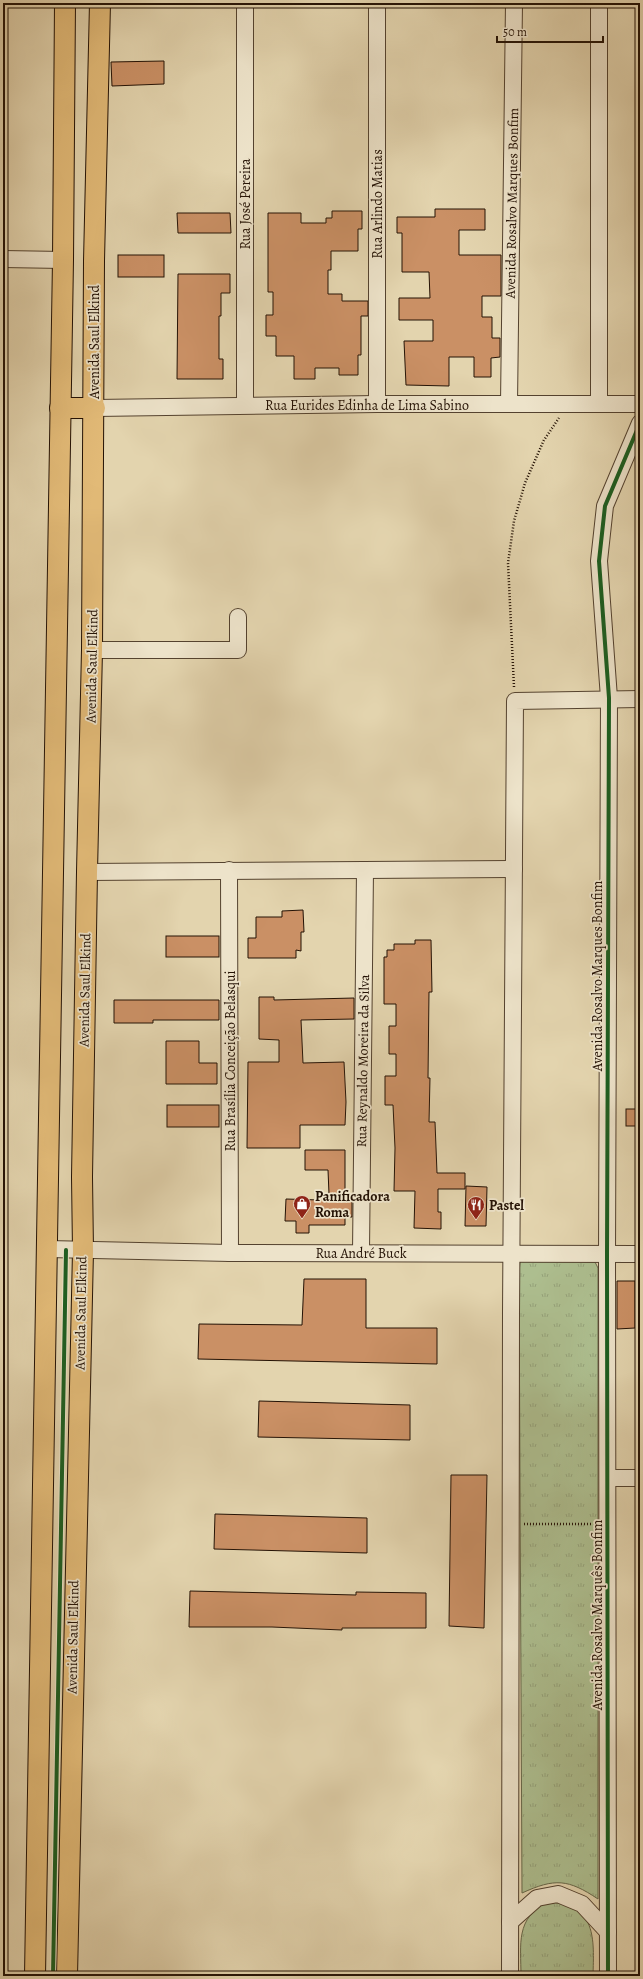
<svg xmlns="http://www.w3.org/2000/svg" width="643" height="1979" viewBox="0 0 643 1979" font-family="Alegreya,serif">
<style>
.grass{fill:url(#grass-tufts);stroke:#68684a}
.building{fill:#ca9065;stroke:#241205}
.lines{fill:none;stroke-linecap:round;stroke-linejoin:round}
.minor-casing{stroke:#54422f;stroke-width:18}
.major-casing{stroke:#241205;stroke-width:22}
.path{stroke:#241205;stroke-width:2.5;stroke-dasharray:1 2;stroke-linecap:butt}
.minor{stroke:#ede3ca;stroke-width:16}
.major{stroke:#e2ba77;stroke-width:20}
.cycleway-casing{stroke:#ede3ca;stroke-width:6}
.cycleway{stroke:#1b5e20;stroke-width:4}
.labels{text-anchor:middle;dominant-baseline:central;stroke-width:3.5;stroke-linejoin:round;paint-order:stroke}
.street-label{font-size:14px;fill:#241205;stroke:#ede3ca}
.poi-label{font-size:14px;font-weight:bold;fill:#241205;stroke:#ede3ca;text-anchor:start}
</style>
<defs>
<pattern id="grass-tufts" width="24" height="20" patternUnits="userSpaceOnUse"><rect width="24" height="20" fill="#adbe8f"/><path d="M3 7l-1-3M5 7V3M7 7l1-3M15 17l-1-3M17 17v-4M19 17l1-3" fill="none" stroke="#95a27a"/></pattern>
</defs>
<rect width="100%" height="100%" fill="#e3d4ae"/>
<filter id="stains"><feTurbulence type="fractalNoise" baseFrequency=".005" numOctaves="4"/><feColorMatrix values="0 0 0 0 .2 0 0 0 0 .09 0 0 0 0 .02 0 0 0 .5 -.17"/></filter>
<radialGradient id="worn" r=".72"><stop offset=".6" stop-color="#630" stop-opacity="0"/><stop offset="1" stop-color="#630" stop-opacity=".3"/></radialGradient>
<g class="grass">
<path d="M526,1259L595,1262L598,1268V1899C568,1879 555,1878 522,1893L519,1273L520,1262Z"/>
<path d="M548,1902C597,1904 594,1939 593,1976H521C521,1944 515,1918 548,1902Z"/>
</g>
<g class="building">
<path d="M164,61V84L112,86L111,62Z"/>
<path d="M435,209H485V230H459V255H501V296H482V317H492V338H500V357L491,358V377H474V357H449V386L406,385L404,341H433V320H399V298H430L429,272H402V233H397V217H435Z"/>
<path d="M332,211H362V229H358V251H331V270H328V294H342V301H368V316H361V355H358V375H339V368H315V379H294V356H276V336H266V315H273V292H268V213H301V223H326V218H332Z"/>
<path d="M177,213H230L231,233H178Z"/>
<rect x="118" y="255" width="46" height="22"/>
<path d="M178,274H230V293H221V316H219V359H223V379H177Z"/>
<path d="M303,910L304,932H301V951L296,950V958H248V938H256V917H282V911Z"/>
<rect x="166" y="936" width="53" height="21"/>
<path d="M415,940H431L432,992H429L428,1078H430L429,1122H435L437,1173H465V1189H438V1212H441V1229L414,1228L415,1191H394L395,1148L393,1105H385V1076H396V1054H389V1026H396V1004H384V957H387V950H394V944H415Z"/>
<path d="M259,997H274V1000L354,998V1019L301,1020L303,1063L344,1062L346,1102L345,1125H300V1148H247L248,1062H279V1040L259,1039Z"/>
<path d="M114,1000H219V1020H153V1023H114Z"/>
<path d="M166,1041H199V1063H217V1084H166Z"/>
<rect x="167" y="1105" width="52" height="22"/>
<rect x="626" y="1109" width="14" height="17"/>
<path d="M305,1150H345V1195H352V1217H345V1225H309V1233H296V1221H285L286,1199L319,1200L318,1194H329L328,1170H305Z"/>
<path d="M466,1186L487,1187L486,1226H465Z"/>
<path d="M304,1279H366V1328H437V1364L198,1359L199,1324L302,1325Z"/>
<path d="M617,1281H635V1328L617,1329Z"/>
<path d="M259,1401L410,1405V1440L258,1437Z"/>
<path d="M451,1475H487L484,1628L449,1626Z"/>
<path d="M215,1514L367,1518V1553L214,1549Z"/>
<path d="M190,1591L356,1595V1592L426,1593V1628H342V1630L272,1627H189Z"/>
</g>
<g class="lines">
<defs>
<g id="minor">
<path d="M377,3V404"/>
<path d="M599,3V404"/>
<path d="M3,259L63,260"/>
<path d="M509,404L514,3"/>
<path d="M245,405V3"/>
<path d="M95,408L377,404H640"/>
<path d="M92,650H238V617"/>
<path d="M229,870L230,1253"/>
<path d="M87,872L514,869"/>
<path d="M48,1249L230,1253L640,1254"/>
<path d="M361,1252L365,870"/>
<path d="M608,1478H640"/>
<path d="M510,1922L537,1898L558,1894L582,1904L608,1932"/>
<path d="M510,1976L511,1314L515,701L640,699"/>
<path d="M608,1976L607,1254L609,698L599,561L605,506L640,423"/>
</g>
<g id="major">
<path d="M60,408H95"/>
<path d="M35,1976L63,260L65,3"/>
<path d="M67,1976L83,1251L82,1177L87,872L92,650L94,261L100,3"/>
</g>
</defs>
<use href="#minor" class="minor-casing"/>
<use href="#major" class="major-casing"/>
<g class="path">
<path d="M514,687L508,563L514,521L525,483L544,440L559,418"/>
<path d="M524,1524H593"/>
</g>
<use href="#minor" class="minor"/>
<use href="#major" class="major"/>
<defs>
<g id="cycleway">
<path d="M53,1976L66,1250"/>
<path d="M608,1976L607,1254L609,698L599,561L605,506L640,423"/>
</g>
</defs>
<use href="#cycleway" class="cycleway-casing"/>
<use href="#cycleway" class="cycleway"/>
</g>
<defs>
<symbol id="shop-pin" viewBox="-11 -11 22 30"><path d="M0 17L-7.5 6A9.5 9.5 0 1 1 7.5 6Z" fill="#8f2418" stroke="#ede3ca"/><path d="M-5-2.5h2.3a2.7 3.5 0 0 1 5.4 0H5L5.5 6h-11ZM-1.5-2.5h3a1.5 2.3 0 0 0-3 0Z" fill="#fff"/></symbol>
<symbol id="restaurant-pin" viewBox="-11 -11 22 30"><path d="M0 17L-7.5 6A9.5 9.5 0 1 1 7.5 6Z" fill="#8f2418" stroke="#ede3ca"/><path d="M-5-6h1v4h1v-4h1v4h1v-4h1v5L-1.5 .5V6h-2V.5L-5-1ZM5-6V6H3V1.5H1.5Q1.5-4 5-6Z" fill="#fff"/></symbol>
</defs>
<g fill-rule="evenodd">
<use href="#shop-pin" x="292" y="1194" width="20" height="27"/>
<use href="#restaurant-pin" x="466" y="1195" width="20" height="27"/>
</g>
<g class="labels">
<g class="street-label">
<text transform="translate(512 203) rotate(-89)">Avenida Rosalvo Marques Bonfim</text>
<text transform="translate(245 204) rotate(-90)">Rua José Pereira</text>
<text transform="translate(377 204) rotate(-90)">Rua Arlindo Matias</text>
<text transform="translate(94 342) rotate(-90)">Avenida Saul Elkind</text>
<text x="367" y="405">Rua Eurides Edinha de Lima Sabino</text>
<text transform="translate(92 666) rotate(-89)">Avenida Saul Elkind</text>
<text transform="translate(597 976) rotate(-90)">Avenida Rosalvo Marques Bonfim</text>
<text transform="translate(85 990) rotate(-89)">Avenida Saul Elkind</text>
<text transform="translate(230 1061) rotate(-90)">Rua Brasília Conceição Belasqui</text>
<text transform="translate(363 1061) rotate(-89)">Rua Reynaldo Moreira da Silva</text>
<text x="361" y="1253">Rua André Buck</text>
<text transform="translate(81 1313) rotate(-89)">Avenida Saul Elkind</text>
<text transform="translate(597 1615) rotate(-90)">Avenida Rosalvo Marquês Bonfim</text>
<text transform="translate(73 1637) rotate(-89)">Avenida Saul Elkind</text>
</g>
<g class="poi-label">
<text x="315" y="1196">Panificadora<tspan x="315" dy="16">Roma</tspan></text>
<text x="489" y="1205">Pastel</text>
</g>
</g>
<rect width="643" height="1979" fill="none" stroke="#e3d4ae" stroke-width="16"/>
<rect x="4" y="4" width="635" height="1971" fill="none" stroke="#241205" stroke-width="2"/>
<rect x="8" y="8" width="627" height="1963" fill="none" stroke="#241205"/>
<path d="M497 36v6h106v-6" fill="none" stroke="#241205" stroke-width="2"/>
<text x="503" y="36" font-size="12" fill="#241205" stroke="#ede3ca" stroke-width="3" paint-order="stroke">50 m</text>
<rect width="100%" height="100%" filter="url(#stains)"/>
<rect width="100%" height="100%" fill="url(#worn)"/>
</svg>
